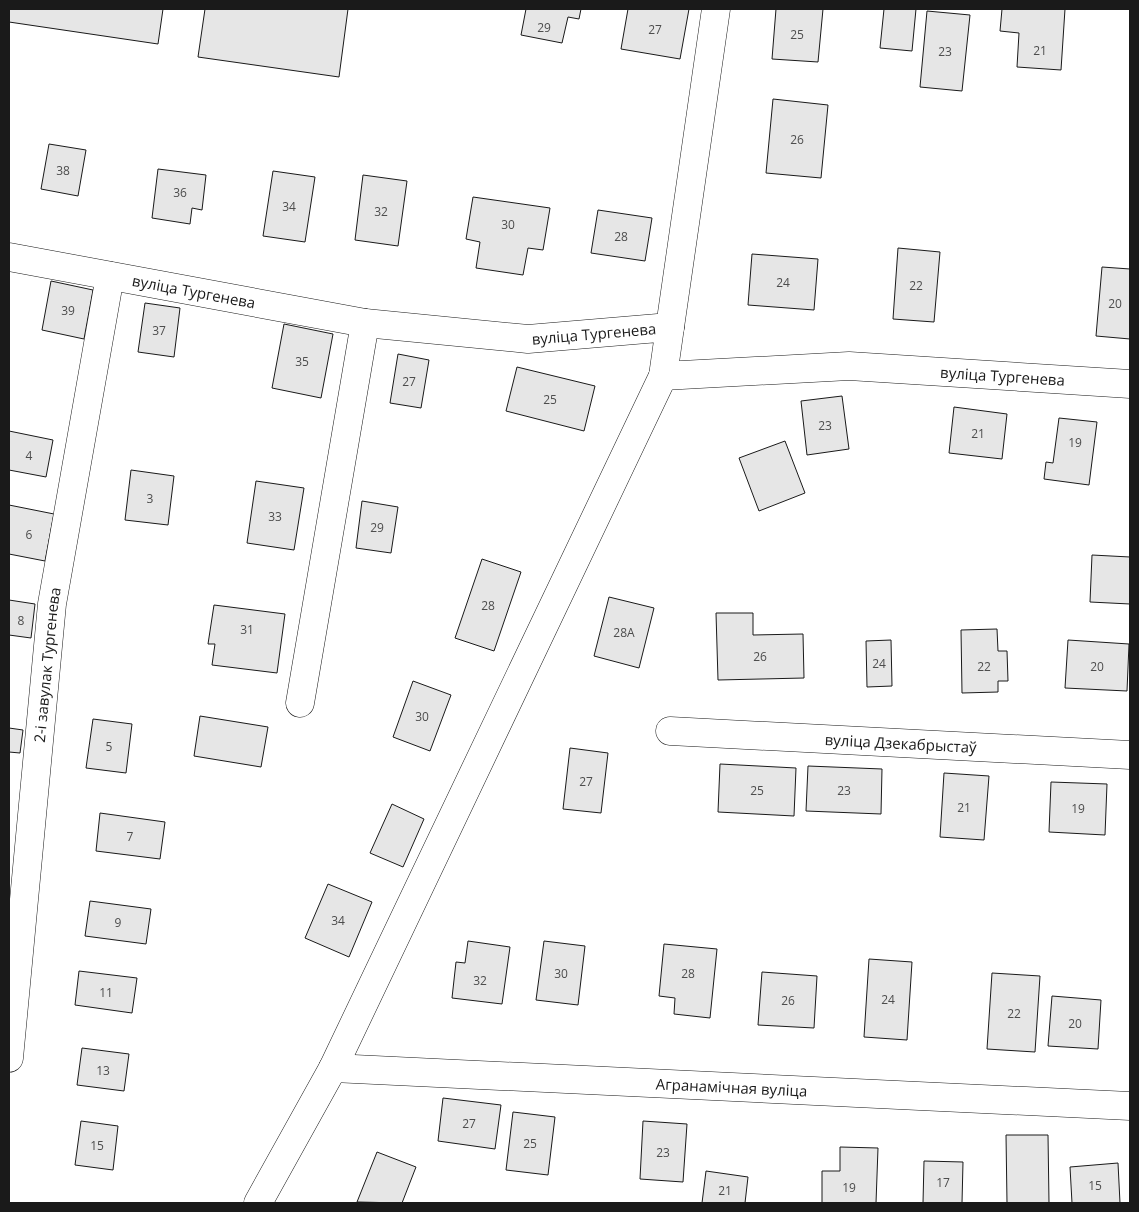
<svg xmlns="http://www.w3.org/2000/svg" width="1139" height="1212" viewBox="0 0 1139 1212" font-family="'Open Sans',sans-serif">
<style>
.building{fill:#e6e6e6;stroke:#1a1a1a}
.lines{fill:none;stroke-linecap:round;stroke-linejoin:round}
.minor-casing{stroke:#1a1a1a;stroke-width:29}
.minor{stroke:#fff;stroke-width:28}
.labels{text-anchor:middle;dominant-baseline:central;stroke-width:4;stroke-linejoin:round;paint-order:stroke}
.number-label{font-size:12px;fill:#4d4d4d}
.street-label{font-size:15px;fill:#1a1a1a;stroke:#fff}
</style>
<rect width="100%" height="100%" fill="#fff"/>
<g class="building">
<path d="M9,9H163L158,44L9,22Z"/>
<path d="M205,9H348L339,77L198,57Z"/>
<path d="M526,9H581L579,19L568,17L562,43L521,35Z"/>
<path d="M628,9H689L680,59L621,49Z"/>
<path d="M776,9H823L818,62L772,59Z"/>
<path d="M884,9H916L912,51L880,48Z"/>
<path d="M1002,9H1065L1061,70L1017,67L1019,33L1000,31Z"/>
<path d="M927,11L970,15L962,91L920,87Z"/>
<path d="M773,99L828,105L821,178L766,173Z"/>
<path d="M49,144L86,150L78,196L41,189Z"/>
<path d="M158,169L206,175L202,210L192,208L190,224L152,218Z"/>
<path d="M273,171L315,177L305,242L263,236Z"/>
<path d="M363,175L407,181L398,246L355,240Z"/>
<path d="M473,197L550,208L543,250L528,248L523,275L476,268L480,242L466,239Z"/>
<path d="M598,210L652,218L645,261L591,253Z"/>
<path d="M898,248L940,252L934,322L893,319Z"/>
<path d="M752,254L818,259L814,310L748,305Z"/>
<path d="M1102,267L1130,269V339L1096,336Z"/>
<path d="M51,281L93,290L84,339L42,330Z"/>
<path d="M145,303L180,308L174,357L138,352Z"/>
<path d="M284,324L333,334L321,398L272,388Z"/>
<path d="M398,354L429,360L421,408L390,403Z"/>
<path d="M517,367L595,386L584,431L506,411Z"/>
<path d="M842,396L849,449L807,455L801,401Z"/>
<path d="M954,407L1007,414L1002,459L949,453Z"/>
<path d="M1059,418L1097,422L1089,485L1044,479L1046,462L1053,463Z"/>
<path d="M9,431L53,440L46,477L9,470Z"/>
<path d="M785,441L805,493L759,511L739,458Z"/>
<path d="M131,470L174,476L168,525L125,520Z"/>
<path d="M256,481L304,488L294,550L247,543Z"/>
<path d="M362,501L398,507L391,553L356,548Z"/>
<path d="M9,505L54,514L45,561L9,554Z"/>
<path d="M1092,555L1130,557V604L1090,602Z"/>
<path d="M482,559L521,572L494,651L455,638Z"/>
<path d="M609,597L654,608L639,668L594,656Z"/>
<path d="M9,600L35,604L31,638L9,635Z"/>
<path d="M214,605L285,614L277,673L212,665L215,644H208Z"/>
<path d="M716,613H753V635L803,634L804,678L718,680Z"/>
<path d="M997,629L998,651H1007L1008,681H998V692L962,693L961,630Z"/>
<path d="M891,640L892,686L867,687L866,641Z"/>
<path d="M1068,640L1129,644L1127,691L1065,688Z"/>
<path d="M413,681L451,695L430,751L393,737Z"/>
<path d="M200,716L268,727L261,767L194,756Z"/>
<path d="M93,719L132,724L126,773L86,768Z"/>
<path d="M9,728L23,730L20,753L9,752Z"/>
<path d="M570,748L608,753L601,813L563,809Z"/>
<path d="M720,764L796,768L794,816L718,812Z"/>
<path d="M808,766L882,769L881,814L806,811Z"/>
<path d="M944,773L989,776L984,840L940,837Z"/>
<path d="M1051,782L1107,784L1105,835L1049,832Z"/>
<path d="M392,804L424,819L403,867L370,853Z"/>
<path d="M100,813L165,822L160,859L96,851Z"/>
<path d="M328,884L372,902L349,957L305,938Z"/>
<path d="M90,901L151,909L146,944L85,936Z"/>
<path d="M468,941L510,947L502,1004L452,998L456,962L465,963Z"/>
<path d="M544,941L585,946L578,1005L536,1000Z"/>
<path d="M664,944L717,949L710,1018L674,1014L675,998L659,996Z"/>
<path d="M869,959L912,962L907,1040L864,1037Z"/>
<path d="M79,971L137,978L132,1013L75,1005Z"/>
<path d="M762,972L817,976L814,1028L758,1025Z"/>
<path d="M992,973L1040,976L1035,1052L987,1049Z"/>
<path d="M1052,996L1101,1000L1098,1049L1048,1046Z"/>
<path d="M82,1048L129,1054L124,1091L77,1085Z"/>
<path d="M443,1098L501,1105L495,1149L438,1141Z"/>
<path d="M513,1112L555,1117L548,1175L506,1170Z"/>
<path d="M81,1121L118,1126L113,1170L75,1165Z"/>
<path d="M643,1121L687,1124L683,1182L640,1179Z"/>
<path d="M1006,1135H1048L1049,1203H1007Z"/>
<path d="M840,1147L878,1148L876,1203H822V1171H840Z"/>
<path d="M377,1152L416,1167L402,1203L357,1202Z"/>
<path d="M924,1161L963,1162L962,1203H923Z"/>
<path d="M1118,1163L1120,1203H1072L1070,1167Z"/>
<path d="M706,1171L748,1177L745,1203H702Z"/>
</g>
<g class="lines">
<defs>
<g id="minor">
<path id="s1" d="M9,257L365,323L528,339L670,327L663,376L849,366L1130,384"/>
<path d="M670,327L716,9"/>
<path d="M300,703L365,323"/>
<path id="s2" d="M670,731L1130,755"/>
<path id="s3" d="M9,1058L52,604L110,276"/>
<path id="s4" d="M333,1068L1130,1106"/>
<path d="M258,1203L333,1068L663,376"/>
</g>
</defs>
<use href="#minor" class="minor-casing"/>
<use href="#minor" class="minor"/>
</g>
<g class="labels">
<g class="number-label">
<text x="544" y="27">29</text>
<text x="655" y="29">27</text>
<text x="797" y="34">25</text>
<text x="1040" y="50">21</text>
<text x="945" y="51">23</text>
<text x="797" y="139">26</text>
<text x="63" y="170">38</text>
<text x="180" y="192">36</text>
<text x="289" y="206">34</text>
<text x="381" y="211">32</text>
<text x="508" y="224">30</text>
<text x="621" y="236">28</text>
<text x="783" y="282">24</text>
<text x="916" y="285">22</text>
<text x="1115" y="303">20</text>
<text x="68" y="310">39</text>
<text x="159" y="330">37</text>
<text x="302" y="361">35</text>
<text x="409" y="381">27</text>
<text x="550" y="399">25</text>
<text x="825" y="425">23</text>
<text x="978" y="433">21</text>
<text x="1075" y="442">19</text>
<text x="29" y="455">4</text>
<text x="150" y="498">3</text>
<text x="275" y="516">33</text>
<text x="377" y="527">29</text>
<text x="29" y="534">6</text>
<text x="488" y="605">28</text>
<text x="21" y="620">8</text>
<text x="247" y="629">31</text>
<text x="624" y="632">28А</text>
<text x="760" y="656">26</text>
<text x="879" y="663">24</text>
<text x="984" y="666">22</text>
<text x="1097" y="666">20</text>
<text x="422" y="716">30</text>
<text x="109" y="746">5</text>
<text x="586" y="781">27</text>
<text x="757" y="790">25</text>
<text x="844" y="790">23</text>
<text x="964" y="807">21</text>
<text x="1078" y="808">19</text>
<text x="130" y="836">7</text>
<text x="338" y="920">34</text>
<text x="118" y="922">9</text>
<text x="561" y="973">30</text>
<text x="688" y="973">28</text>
<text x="480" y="980">32</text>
<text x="106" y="992">11</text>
<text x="888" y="999">24</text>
<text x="788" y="1000">26</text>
<text x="1014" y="1013">22</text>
<text x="1075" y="1023">20</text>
<text x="103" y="1070">13</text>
<text x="469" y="1123">27</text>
<text x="530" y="1143">25</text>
<text x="97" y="1145">15</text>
<text x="663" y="1152">23</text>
<text x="943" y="1182">17</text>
<text x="1095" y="1185">15</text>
<text x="849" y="1187">19</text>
<text x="725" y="1190">21</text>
</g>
<g class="street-label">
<text stroke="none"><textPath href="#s1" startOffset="188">вуліца Тургенева</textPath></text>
<text stroke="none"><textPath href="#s1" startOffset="592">вуліца Тургенева</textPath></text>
<text stroke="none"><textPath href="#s1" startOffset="1058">вуліца Тургенева</textPath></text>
<text stroke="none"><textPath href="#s3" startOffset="395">2-і завулак Тургенева</textPath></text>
<text stroke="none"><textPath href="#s2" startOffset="231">вуліца Дзекабрыстаў</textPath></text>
<text stroke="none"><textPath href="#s4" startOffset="399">Агранамічная вуліца</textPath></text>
</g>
</g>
<rect width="1139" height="1212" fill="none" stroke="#1a1a1a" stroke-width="20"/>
</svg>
